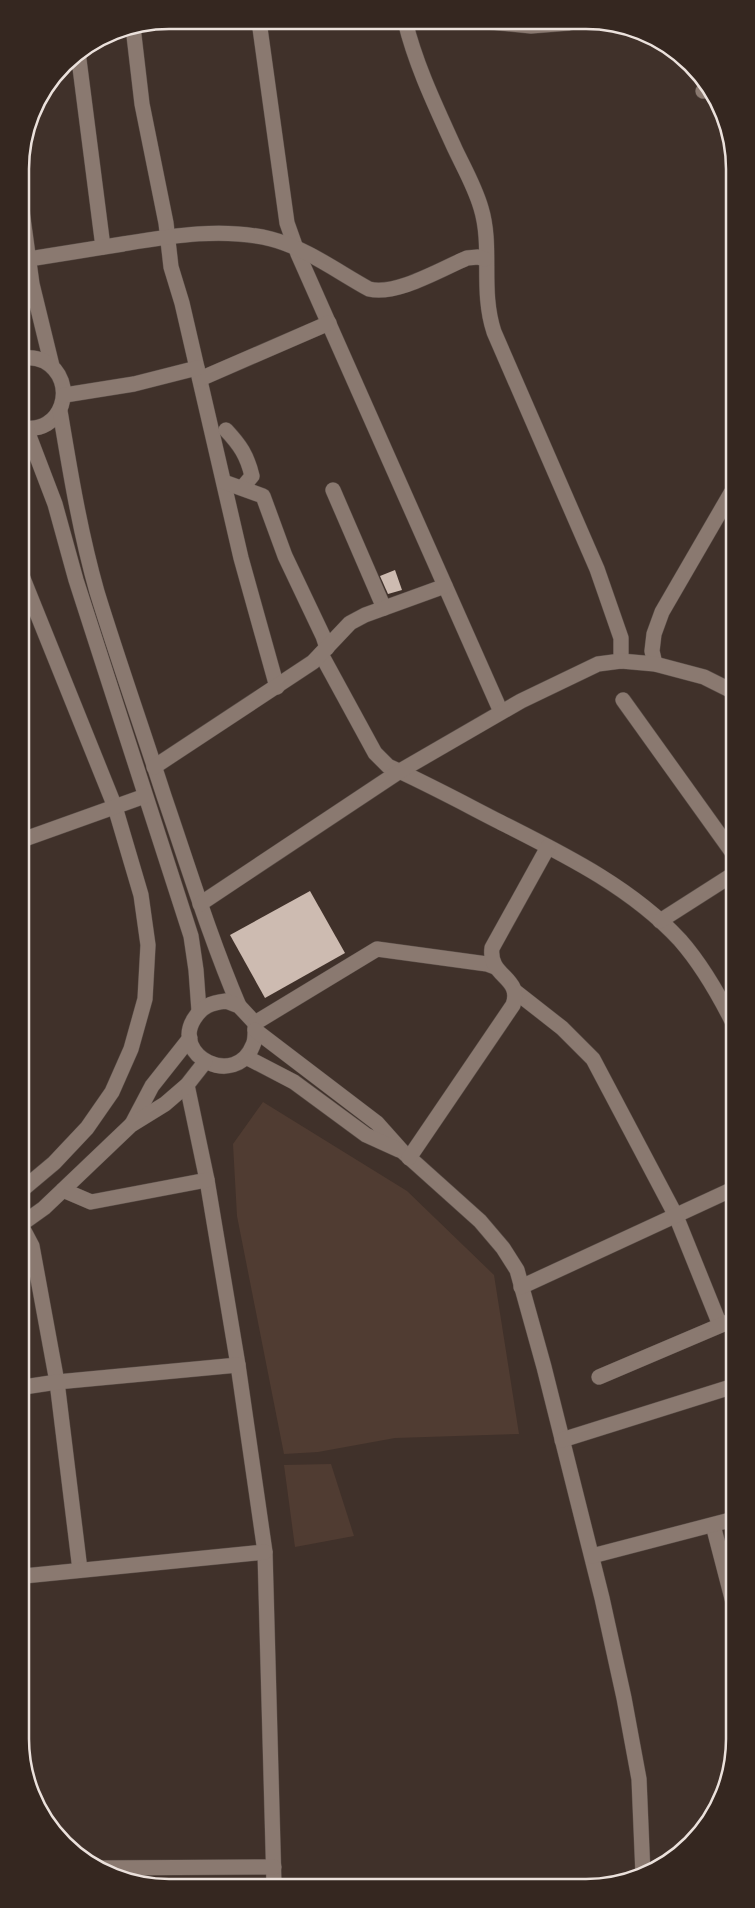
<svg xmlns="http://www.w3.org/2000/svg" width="755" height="1908" viewBox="0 0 755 1908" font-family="'DM Sans',sans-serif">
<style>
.built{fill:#503c32}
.building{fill:#cdbbb1}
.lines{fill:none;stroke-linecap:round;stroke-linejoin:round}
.minor-casing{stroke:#594d47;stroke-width:16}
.minor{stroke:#8a7970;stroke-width:15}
.rim{fill:none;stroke:#ebe1dc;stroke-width:2.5}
</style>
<rect width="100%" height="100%" fill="#40312a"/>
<g class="built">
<path d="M263,1102L407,1191L494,1275L519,1434L395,1438L318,1452L284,1454L237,1216L233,1144Z"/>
<path d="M331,1464L354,1536L295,1547L284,1465Z"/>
</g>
<g class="building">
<path d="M395,570L402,590L388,594L380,576Z"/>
<path d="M310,891L345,953L265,998L230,935Z"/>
</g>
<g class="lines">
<defs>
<g id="minor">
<path d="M259,21L287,223L298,254L501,712"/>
<path d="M405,21C416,66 436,107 455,149C464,168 475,187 481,208C493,247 480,290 494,332L597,569L621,638V661"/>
<path d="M490,22L531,26L569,23"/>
<path d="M133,27L142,104L166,223L171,267L182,303L241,558L277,687"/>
<path d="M78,52L103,247"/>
<path d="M703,91L710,88"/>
<path d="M20,196L32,284L52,366"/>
<path d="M29,259C60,254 92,249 123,244C171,236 222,227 271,239C306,248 338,272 369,289C396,296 441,269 467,258L478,257L485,259"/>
<path d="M21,359C28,357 37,358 44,361C80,381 62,437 21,427"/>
<path d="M200,379L329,323"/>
<path d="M65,395L134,384L197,368"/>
<path d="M60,411C70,471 80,532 97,592C118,660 142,728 164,796C188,866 210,938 239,1006"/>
<path d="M26,428L55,504L76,580L191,936L196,970L199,1011"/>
<path d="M226,430C240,445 247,455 252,476L242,488"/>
<path d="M224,482L263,496L285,556L323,636L327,648"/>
<path d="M333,490L384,608"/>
<path d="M22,576L115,807L141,895L148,945L145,999L131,1049L112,1092L87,1128L54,1163L23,1189"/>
<path d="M321,654L375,753L388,766C426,783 463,803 500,822C563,854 631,887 680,940C702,965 718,993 733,1023"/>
<path d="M655,664L652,651L654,634L662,612L731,493"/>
<path d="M623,700L732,852"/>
<path d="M154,767L313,662L350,623L365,615L445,586"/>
<path d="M22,840L145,796"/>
<path d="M200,904L400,771L521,701L598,664L621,661L655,664L704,677L732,691"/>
<path d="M660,921L732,875"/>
<path d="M516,992L562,1028L593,1059L676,1216L720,1325"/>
<path d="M226,1001L239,1006L255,1023C255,1030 256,1039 253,1045C236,1089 171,1056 194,1019C202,1006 211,1003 226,1001Z"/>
<path d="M255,1023L377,949L487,964L495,967"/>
<path d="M255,1030L377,1123L402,1151L480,1221L503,1248L517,1270L544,1367L602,1598L624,1698L639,1779L643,1875"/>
<path d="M246,1057L294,1082L366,1135L399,1150"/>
<path d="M187,1085L207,1180L238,1365L265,1552L274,1885"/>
<path d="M132,1124L152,1086L190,1038"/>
<path d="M409,1158L513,1005C523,977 488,977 492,948L548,847"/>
<path d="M63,1190L91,1202L207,1180"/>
<path d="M23,1223L44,1208L131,1125L165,1104L187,1085L205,1062"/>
<path d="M23,1229L32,1246L57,1382L80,1570"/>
<path d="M521,1287L733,1189"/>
<path d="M599,1377L733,1320"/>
<path d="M24,1387L57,1382L238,1365"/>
<path d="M562,1440L734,1386"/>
<path d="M713,1525L734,1606"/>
<path d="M592,1556L734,1519"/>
<path d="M24,1576L265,1552"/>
<path d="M96,1868L274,1867"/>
</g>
</defs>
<use href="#minor" class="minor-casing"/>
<use href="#minor" class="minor"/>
</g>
<path d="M0 0H755V1908H0ZM169 29H586A140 140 0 0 1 726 169V1739A140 140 0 0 1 586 1879H169A140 140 0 0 1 29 1739V169A140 140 0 0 1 169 29Z" fill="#352720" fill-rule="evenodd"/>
<path class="rim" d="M169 29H586A140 140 0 0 1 726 169V1739A140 140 0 0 1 586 1879H169A140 140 0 0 1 29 1739V169A140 140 0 0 1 169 29Z"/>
</svg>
